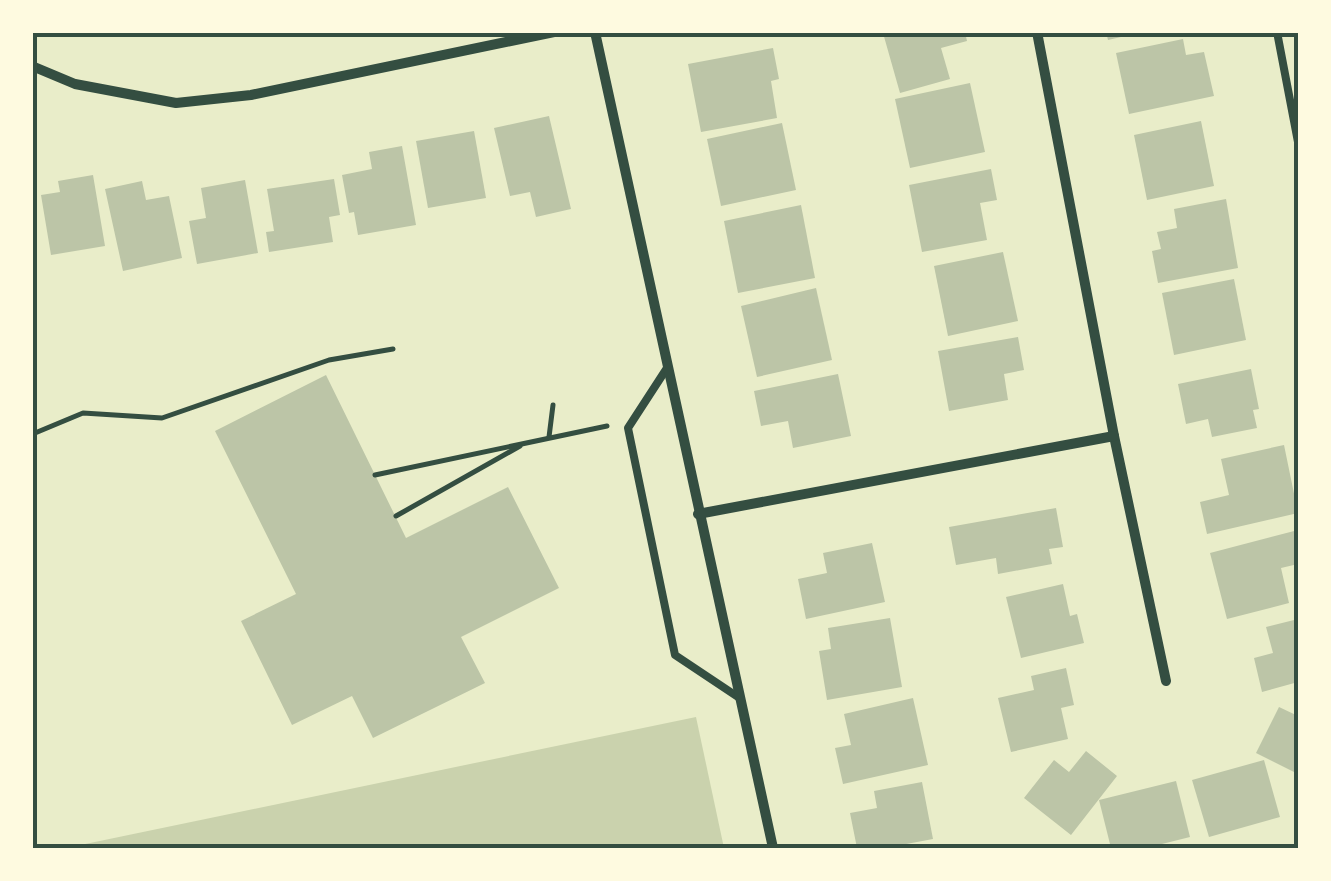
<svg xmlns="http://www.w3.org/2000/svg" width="1331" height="881" viewBox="0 0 1331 881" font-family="Poppins,sans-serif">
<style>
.green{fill:#cad2ad}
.building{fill:#bcc5a7}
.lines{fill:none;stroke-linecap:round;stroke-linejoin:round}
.path{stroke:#344e41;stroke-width:5}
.service{stroke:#344e41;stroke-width:8}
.minor{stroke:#344e41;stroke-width:10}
.neatline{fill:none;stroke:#344e41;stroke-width:4}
</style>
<rect width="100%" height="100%" fill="#e9edc9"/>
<path class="green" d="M696,717L724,848H66Z"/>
<g class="building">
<path d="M965,32L967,41L941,48L950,79L900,93L883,33Z"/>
<path d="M1106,32H1134V34L1108,40Z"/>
<path d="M1183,39L1186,55L1204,52L1214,96L1129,114L1116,53Z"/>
<path d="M773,48L779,79L771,81L777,118L701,132L688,64Z"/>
<path d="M970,83L985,152L910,168L895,99Z"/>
<path d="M549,116L571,209L536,217L530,192L510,196L494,128Z"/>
<path d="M1201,121L1214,186L1147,200L1134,135Z"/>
<path d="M782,123L796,190L721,206L707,139Z"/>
<path d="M474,131L486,198L428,208L416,141Z"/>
<path d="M402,146L416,225L358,235L354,212L349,213L342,175L372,169L369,152Z"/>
<path d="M991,169L997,200L980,203L987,240L922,252L909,185Z"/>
<path d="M93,175L105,246L51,255L41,195L60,192L58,181Z"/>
<path d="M334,179L340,215L329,217L333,242L269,252L266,232L274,231L267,189Z"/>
<path d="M245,180L258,253L197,264L189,221L206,218L201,188Z"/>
<path d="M142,181L146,200L169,196L182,258L123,271L105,189Z"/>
<path d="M1226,199L1238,268L1158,283L1152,251L1161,249L1157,232L1177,228L1174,209Z"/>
<path d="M801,205L815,278L738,293L724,221Z"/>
<path d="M1003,252L1018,321L948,336L934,266Z"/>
<path d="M1234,279L1246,340L1174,355L1162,293Z"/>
<path d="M816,288L832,360L757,377L741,306Z"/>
<path d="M1018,337L1024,370L1004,374L1008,400L949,411L938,351Z"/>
<path d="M1251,369L1259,409L1253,410L1257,428L1212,437L1208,419L1186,424L1178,384Z"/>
<path d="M838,374L851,436L793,448L788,421L761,426L754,391Z"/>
<path d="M326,375L406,538L508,487L559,588L461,637L485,683L373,738L352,696L292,725L241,621L296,594L215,431Z"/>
<path d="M1284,445L1298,513L1207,534L1200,502L1229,495L1221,459Z"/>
<path d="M1056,508L1063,547L1049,549L1052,564L998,574L996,558L956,565L949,527Z"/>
<path d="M1298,530V564L1281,568L1289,603L1227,619L1210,553Z"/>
<path d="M872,543L885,602L806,619L798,579L827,573L823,553Z"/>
<path d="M1063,584L1070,616L1077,614L1084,643L1021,658L1006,597Z"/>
<path d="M890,618L902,687L827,700L819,651L831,649L828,628Z"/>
<path d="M1298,619V682L1262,692L1254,658L1273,653L1266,627Z"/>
<path d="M1066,668L1074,705L1061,708L1068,739L1011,752L998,698L1034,690L1031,676Z"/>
<path d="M913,698L928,765L843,784L835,748L851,745L844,714Z"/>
<path d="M1279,707L1298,716V774L1256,753Z"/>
<path d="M1086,751L1117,776L1071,835L1024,798L1054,760L1069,772Z"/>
<path d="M1264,760L1280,817L1209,837L1192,780Z"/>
<path d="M1176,781L1190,837L1146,848H1111L1099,800Z"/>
<path d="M922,782L933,839L885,848H857L850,813L877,808L874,791Z"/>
</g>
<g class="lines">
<g class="path">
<path d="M32,432L35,433L83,413L162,418L329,360L393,349"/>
<path d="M549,437L553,405"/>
<path d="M375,475L607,426"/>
<path d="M396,516L520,446"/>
</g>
<g class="service">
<path d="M1277,32L1298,142"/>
<path d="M667,368L628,428L675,655L738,697"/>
</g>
<g class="minor">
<path d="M595,32L773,848"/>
<path d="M1037,32L1114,436L1166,681"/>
<path d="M32,66L75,84L176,103L251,95L554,32"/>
<path d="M698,514L1114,436"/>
</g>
</g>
<rect width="1331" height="881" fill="none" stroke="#fefae0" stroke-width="70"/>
<rect x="35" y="35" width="1261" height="811" class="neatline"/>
</svg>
